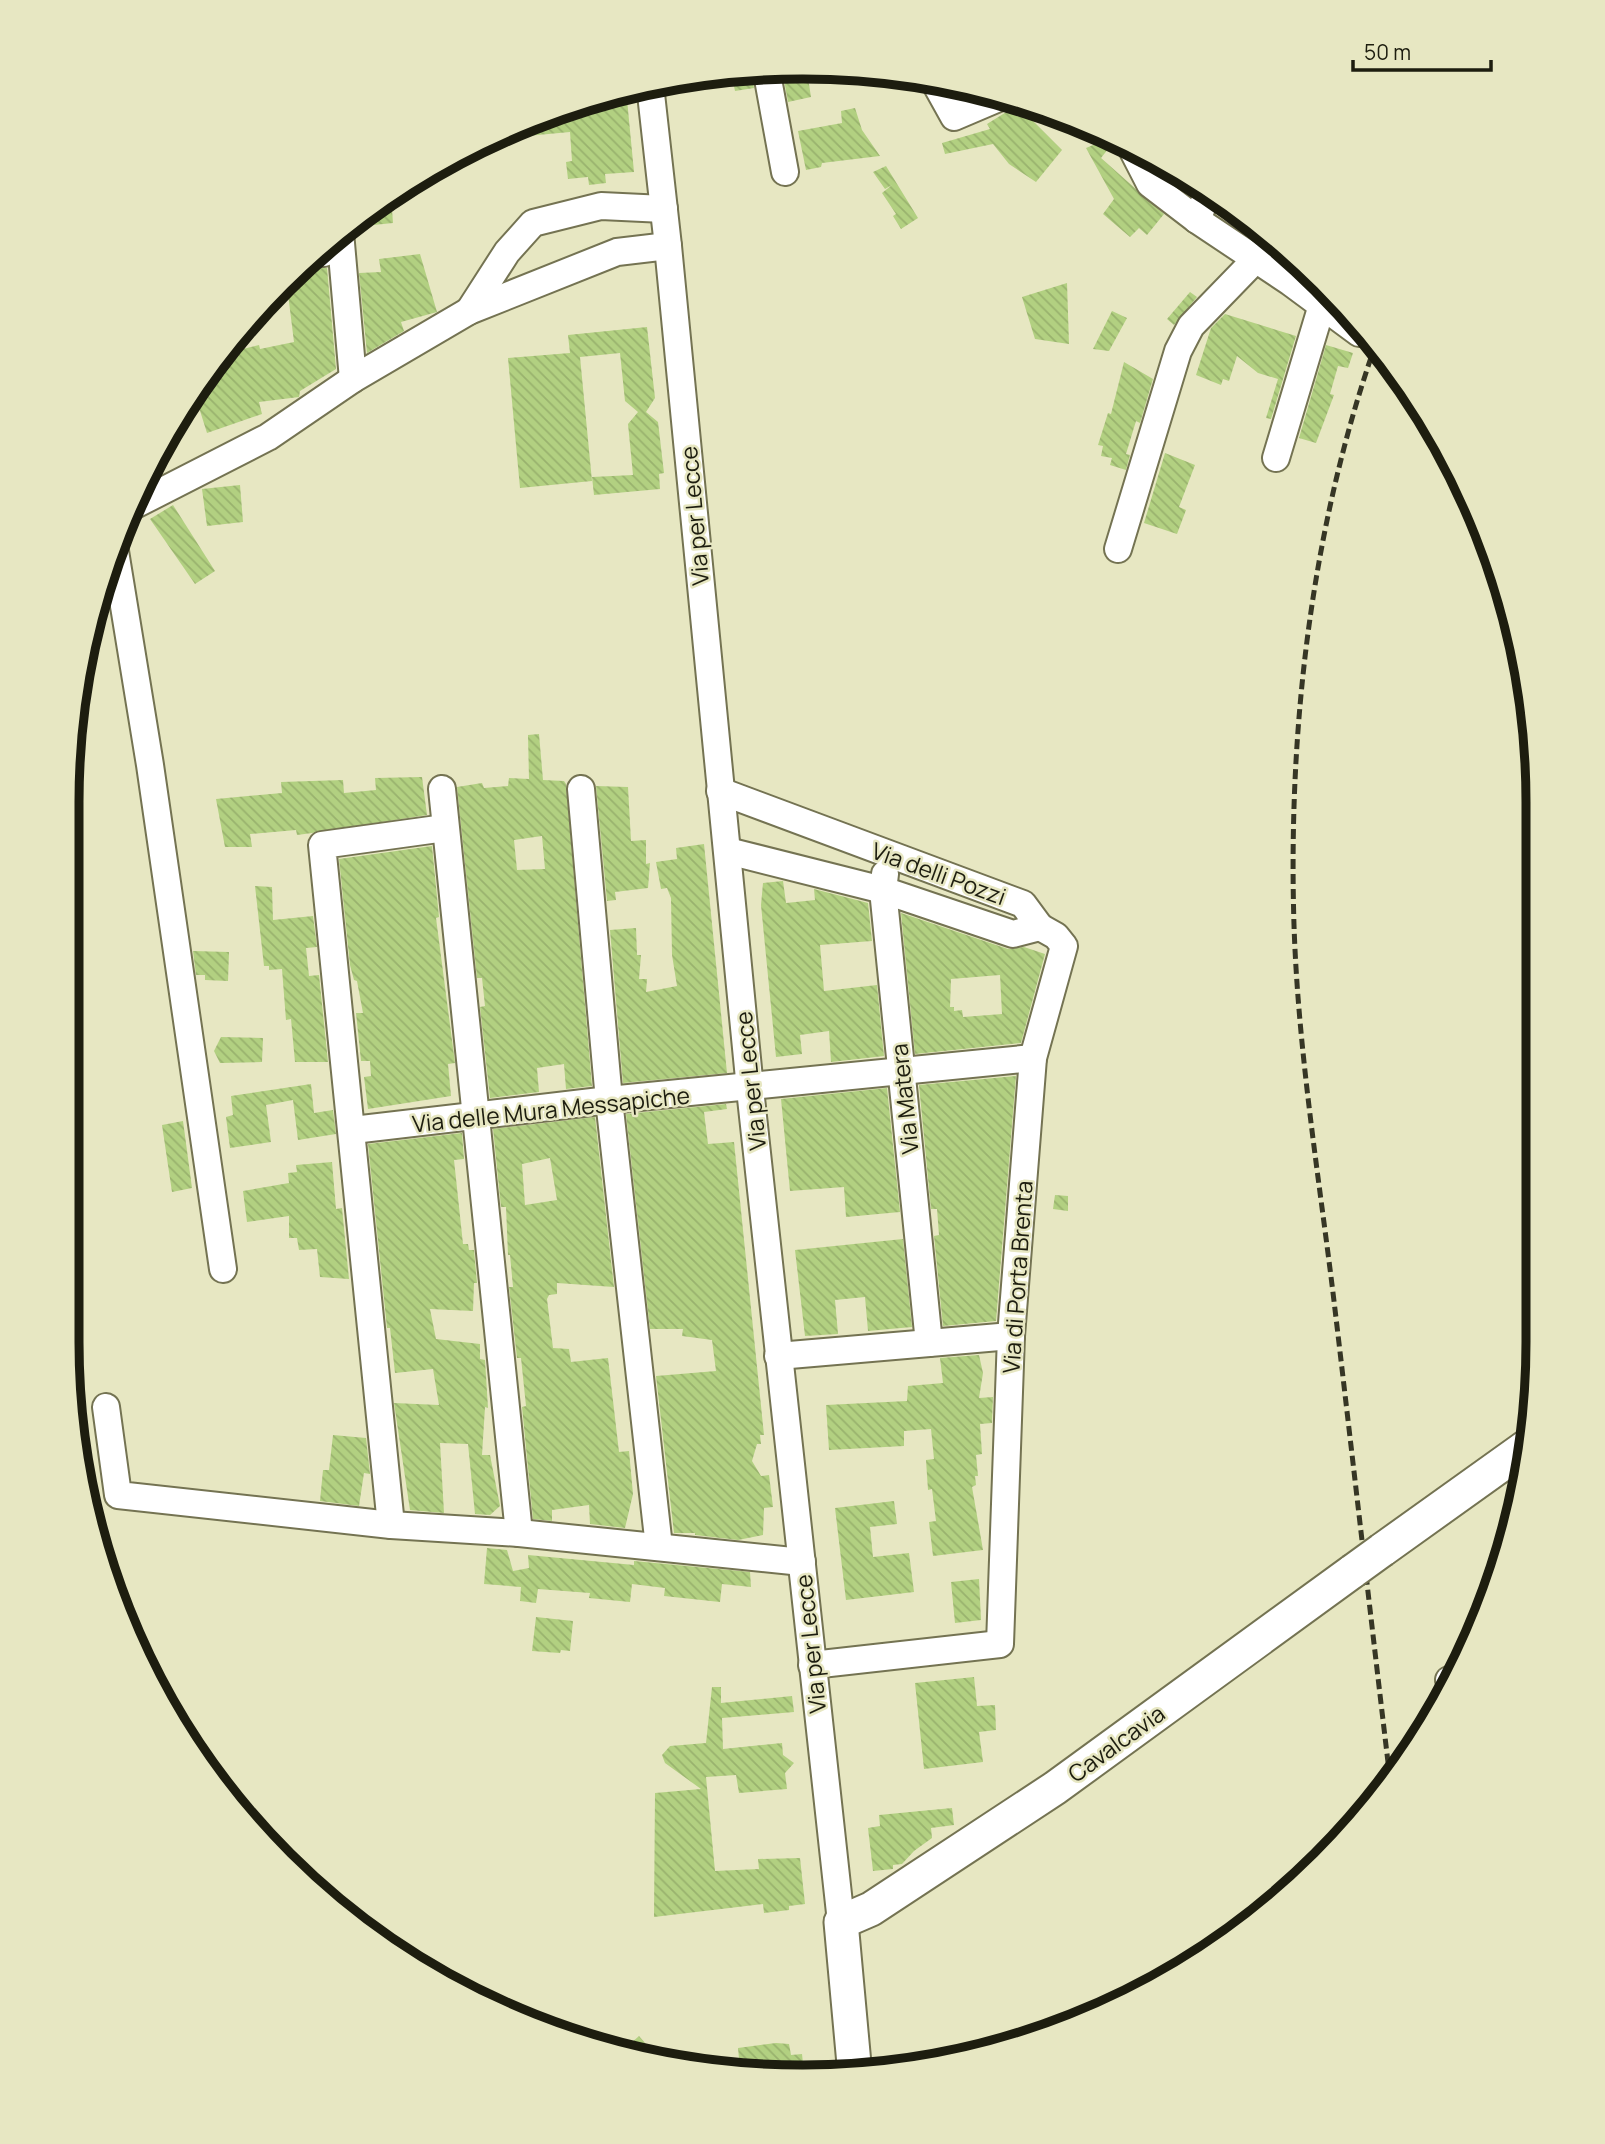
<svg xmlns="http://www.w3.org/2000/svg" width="1605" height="2144" viewBox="0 0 1605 2144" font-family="Manrope,sans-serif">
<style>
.building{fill:url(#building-back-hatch);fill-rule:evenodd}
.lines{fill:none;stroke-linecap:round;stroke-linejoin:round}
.minor-casing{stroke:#747352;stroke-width:30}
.major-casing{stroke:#747352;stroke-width:37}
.minor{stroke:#fff;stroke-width:26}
.major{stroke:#fff;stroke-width:33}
.rail{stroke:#363625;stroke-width:5;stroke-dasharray:10 5;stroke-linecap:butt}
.major-bridge-casing{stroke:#747352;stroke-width:37;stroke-linecap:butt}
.major-bridge{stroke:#fff;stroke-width:33}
.labels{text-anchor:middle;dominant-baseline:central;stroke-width:5;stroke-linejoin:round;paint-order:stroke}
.street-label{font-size:23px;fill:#1d1d0f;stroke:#e7e7c2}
.rim{fill:none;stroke:#1d1d0f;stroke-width:9}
</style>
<defs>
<pattern id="building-back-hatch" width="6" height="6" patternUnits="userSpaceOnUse" patternTransform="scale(1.75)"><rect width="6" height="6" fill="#b2d081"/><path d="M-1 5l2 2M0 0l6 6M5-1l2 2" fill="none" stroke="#99b26e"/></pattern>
</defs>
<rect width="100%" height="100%" fill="#e7e7c2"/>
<g class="building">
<path d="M751,69L754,88L735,91L731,72Z"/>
<path d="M782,69L817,70V77L808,78L811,97L788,102Z"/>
<path d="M955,86L958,87L975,91L961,97Z"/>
<path d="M626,89L634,172L605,174L606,183L589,185L588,177L568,179L566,162L572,161L570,132L504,138L503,133Z"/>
<path d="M1021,103L1032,120L1062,150L1036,182L1009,164L993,144L945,154L942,143L990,129L987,124Z"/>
<path d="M855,108L862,130L880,156L822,163L821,167L806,170L798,131L842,123L841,111Z"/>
<path d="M1110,138L1115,140L1101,158L1164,214L1147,235L1139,228L1130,237L1103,214L1114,199L1086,148Z"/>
<path d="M1154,158L1196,183L1190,195L1162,174Z"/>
<path d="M886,166L918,218L901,229L893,216L896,214L882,193L892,185L885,189L873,172Z"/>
<path d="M391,196L393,223L354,227L351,221L355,218Z"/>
<path d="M420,254L437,312L401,322L404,331L367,353L359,273L381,272L379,259Z"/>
<path d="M299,267L327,268L336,369L300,391L299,397L259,402L262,414L207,433L196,398L212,392L206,375L223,354L259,345L260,349L294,342L286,278Z"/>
<path d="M1067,283L1069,344L1035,339L1022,297Z"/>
<path d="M1190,292L1197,297L1174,325L1167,319Z"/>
<path d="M1112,311L1127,318L1109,351L1093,349Z"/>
<path d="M1225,314L1296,336L1271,419L1266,418L1278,379L1258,373L1237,356L1229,381L1223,379L1221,385L1196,375L1211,328Z"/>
<path d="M647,327L655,398L646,412L658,422L664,473L659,474L660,489L594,495L592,477L633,475L628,424L638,412L625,401L620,353L580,357L592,481L520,488L508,358L570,353L568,335Z"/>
<path d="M1326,345L1353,353L1348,368L1338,366L1330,394L1334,395L1316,443L1299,438Z"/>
<path d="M1124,362L1153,379L1140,423L1136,421L1126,454L1130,455L1126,470L1110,465L1112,458L1101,456L1103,446L1098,445L1108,413L1111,414Z"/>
<path d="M1165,453L1195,465L1179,507L1186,510L1177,534L1144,523Z"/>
<path d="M240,485L243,522L207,526L202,489Z"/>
<path d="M173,505L215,571L195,584L150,519Z"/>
<path d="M539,734L543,780L564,781L566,784L592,1086L566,1089L564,1064L537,1068L539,1092L490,1098L480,1007L485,1006L482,978H477L457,787L482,783L484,788L508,786L509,778L529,779L528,735ZM542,836L545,869L517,870L514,840Z"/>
<path d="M422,777L427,815L312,833L297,835L296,830L250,834L252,847H225L216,799L282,793L281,782L343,780L344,793L376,790L375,778Z"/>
<path d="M596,786L628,787L631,841L646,840V864L650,863L648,888L615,892L616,900L607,901Z"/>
<path d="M704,844L727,1073L623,1083L610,930L636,928L637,955H641L639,979H647L646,992L677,986L672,955L671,898L667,888L661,889L656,862L677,859L676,848Z"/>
<path d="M432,846L439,917L436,918L455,1063L448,1064L451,1096L368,1109L364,1077L371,1076L370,1061H361L356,1013H363L357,981L354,980L350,965L339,859Z"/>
<path d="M783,881L786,903L815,900L814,889L868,903L872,941L820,945L824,991L877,985L884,1056L831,1062L829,1031L800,1035L802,1054L776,1057L761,905L763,883Z"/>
<path d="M255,886L272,887L273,920L313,916L317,947L306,948L309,976L319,975L328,1062H295L291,1019L286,1020L282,969L269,970V966H264Z"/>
<path d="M901,913L1008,949L1024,947L1045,954L1021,1043L915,1054ZM1000,975L1002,1014L963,1017L962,1010L954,1011V1007H950L951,979Z"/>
<path d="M193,951L229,952L228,981L205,980V975H196Z"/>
<path d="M221,1037L263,1038L262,1062L220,1063L214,1051Z"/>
<path d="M1016,1076L996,1321L943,1326L934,1236L939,1235L937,1209H931L919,1085Z"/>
<path d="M311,1084L314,1113L333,1110L336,1134L298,1140L293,1100L266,1105L271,1142L230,1148L226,1117L233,1115L231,1096Z"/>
<path d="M887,1088L900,1212L846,1217L844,1187L790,1191L781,1099Z"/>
<path d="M726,1104L727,1109L704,1112L708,1144L734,1142L764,1435H760L761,1444H757L752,1461L761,1476L769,1475L773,1507L764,1508L763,1535L738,1540L695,1535V1533H674L656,1376L716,1371L712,1340L682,1336L683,1329H650L626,1114Z"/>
<path d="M595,1117L614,1287L557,1283V1294L549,1295L547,1299L553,1348L569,1349L571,1362L608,1358L619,1452L629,1451L633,1494L625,1528L590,1524L589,1505L552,1510V1521L533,1519L522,1407L526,1406L521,1358H517L509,1287H513L510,1255H508L506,1207H501L493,1129ZM550,1158L557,1200L525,1205L522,1164Z"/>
<path d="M183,1121L192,1188L172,1192L162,1125Z"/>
<path d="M462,1133L464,1159L454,1160L463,1244H468L469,1250H474L477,1283H474L473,1311L430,1309L436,1339L480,1344V1359L485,1360L488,1408L485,1407L482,1455H490L500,1506L490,1515L475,1514L468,1444L440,1443L444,1513L410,1510L394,1403L439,1405L433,1369L395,1373L390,1328H387L368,1144Z"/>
<path d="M332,1162L336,1209L342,1208L349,1279L320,1277L317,1249L299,1250L297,1238H289V1216L247,1222L243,1191L289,1183L288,1173L297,1172L296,1165Z"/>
<path d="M1055,1195L1068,1196V1211L1053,1209Z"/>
<path d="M903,1239L912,1327L868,1331L865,1297L835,1300L838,1334L805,1336L795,1250Z"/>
<path d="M979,1355L983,1373L979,1398L993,1397L992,1423L980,1424L982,1454L976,1455L978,1476H975L976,1485L972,1487L983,1550L933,1556L929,1522L936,1521L932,1489L928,1490L926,1460L934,1459L931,1429L904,1431V1446L829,1450L826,1405L907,1401L908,1386L943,1383L940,1358Z"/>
<path d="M333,1435L366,1438L370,1474L364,1473L359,1506L320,1501L323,1470H329Z"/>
<path d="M894,1501L897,1524L870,1527L873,1557L909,1553L914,1592L846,1600L835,1508Z"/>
<path d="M487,1548L507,1550L513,1571L529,1568L528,1555L634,1565V1561L750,1572L751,1587L722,1584L720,1602L664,1596L665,1588L632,1584L630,1602L589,1598L590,1593L538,1589L536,1603L520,1601L521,1587L484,1584Z"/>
<path d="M979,1579L981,1620L955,1623L951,1582Z"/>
<path d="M536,1617L573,1621L570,1651L561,1650L560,1653L532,1651Z"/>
<path d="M974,1677L977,1706L995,1705L996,1730L979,1732L983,1762L924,1769L915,1683Z"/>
<path d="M712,1687H721V1703L792,1696L794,1712L722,1718L723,1749L782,1743L783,1755L794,1763L785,1773L787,1789L739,1793L736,1775L706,1777L715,1871L759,1869L758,1859L800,1858L805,1904L789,1906V1910L764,1913L763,1904L654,1917L655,1793L701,1789L665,1763L662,1755L670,1746L706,1743Z"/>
<path d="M952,1808L954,1825L931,1828L932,1838L914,1851L902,1864L893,1865V1869L873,1871L868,1828L880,1826L879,1815Z"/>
<path d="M639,2036L663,2064L622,2051Z"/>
<path d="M776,2043L789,2044L791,2055L802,2054L804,2073L740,2069L738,2048Z"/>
</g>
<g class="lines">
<defs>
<g id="minor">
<path d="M766,68L785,172"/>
<path d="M934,81L954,117L1001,97"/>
<path d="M650,85L668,246L750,1089L841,1922"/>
<path d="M1131,147L1150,184L1197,220L1290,282L1359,333"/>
<path d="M1197,220L1208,192"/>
<path d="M340,232L353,379"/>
<path d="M315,253H324"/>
<path d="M469,311L507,252L533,223L601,206L664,209"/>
<path d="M1276,458L1322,305"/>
<path d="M129,508L268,437L353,379L469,311L617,252L668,246"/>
<path d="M114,545L150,765L223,1269"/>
<path d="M1118,549L1178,351L1191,326L1256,259"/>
<path d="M442,789L519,1533"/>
<path d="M581,789L609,1100L659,1547"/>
<path d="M720,791L1023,904L1040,927L1013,934L883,890L728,851"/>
<path d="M885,874L883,890L929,1343"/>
<path d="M353,1130L609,1100L1033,1058"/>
<path d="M778,1356L1011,1336"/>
<path d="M106,1407L118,1495L391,1525L519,1533L802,1562"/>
<path d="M391,1525L322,845L445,828"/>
<path d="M812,1665L1000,1644L1011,1336L1033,1058L1064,946L1056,936L1040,927"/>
<path d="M1449,1680L1453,1681"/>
</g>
<g id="major">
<path d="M1382,1550L1526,1447"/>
<path d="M855,2075L841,1922L871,1909L1055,1788L1353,1571"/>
</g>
</defs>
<use href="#minor" class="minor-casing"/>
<use href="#major" class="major-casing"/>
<use href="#minor" class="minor"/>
<use href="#major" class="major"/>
<path class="rail" d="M1376,343C1311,528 1288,730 1294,925C1298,1050 1319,1177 1334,1301C1353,1461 1371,1620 1390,1779"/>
<defs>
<path id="major-bridge" d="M1353,1571L1382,1550"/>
</defs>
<use href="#major-bridge" class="major-bridge-casing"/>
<use href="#major-bridge" class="major-bridge"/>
</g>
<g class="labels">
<g class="street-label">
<text transform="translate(694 516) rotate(-95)">Via per Lecce</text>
<text transform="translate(939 873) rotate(20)">Via delli Pozzi</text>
<text transform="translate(750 1081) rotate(-96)">Via per Lecce</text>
<text transform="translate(904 1099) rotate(-96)">Via Matera</text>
<text transform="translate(551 1109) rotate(-6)">Via delle Mura Messapiche</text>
<text transform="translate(1017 1277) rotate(-86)">Via di Porta Brenta</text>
<text transform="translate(810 1644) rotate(-96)">Via per Lecce</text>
<text transform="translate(1116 1743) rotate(-36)">Cavalcavia</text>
</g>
</g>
<path d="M0 0H1605V2144H0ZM802 79H803A723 723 0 0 1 1526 802V1342A723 723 0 0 1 803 2065H802A723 723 0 0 1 79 1342V802A723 723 0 0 1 802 79Z" fill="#e7e7c2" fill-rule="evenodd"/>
<path class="rim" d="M802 79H803A723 723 0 0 1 1526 802V1342A723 723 0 0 1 803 2065H802A723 723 0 0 1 79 1342V802A723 723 0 0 1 802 79Z"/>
<path d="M1353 60v10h138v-10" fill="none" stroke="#1d1d0f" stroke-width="3.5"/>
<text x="1364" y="60" font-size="21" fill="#1d1d0f" stroke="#e7e7c2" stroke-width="5" paint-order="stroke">50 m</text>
</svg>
